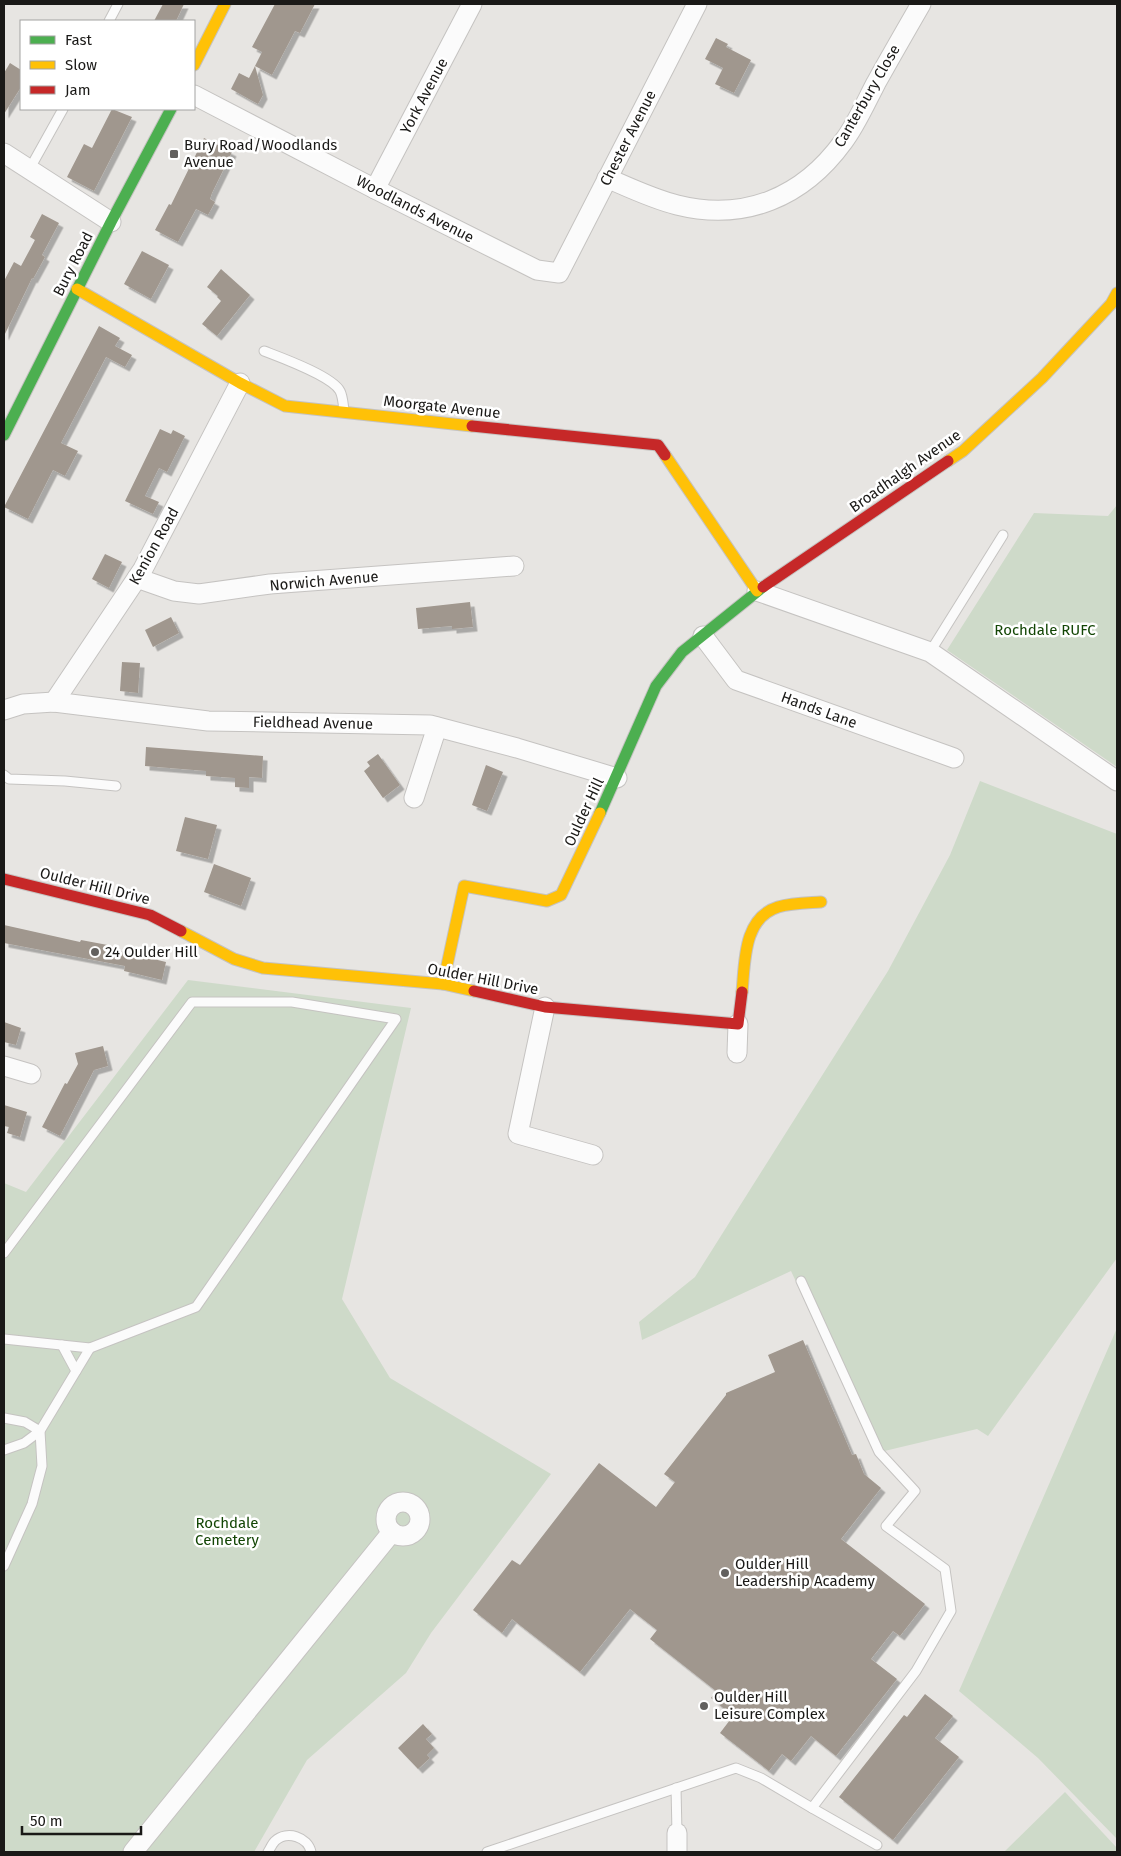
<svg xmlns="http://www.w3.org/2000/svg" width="1121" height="1856" viewBox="0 0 1121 1856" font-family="'Fira Sans',sans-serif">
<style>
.green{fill:#cedac9}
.building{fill:#a0978e;filter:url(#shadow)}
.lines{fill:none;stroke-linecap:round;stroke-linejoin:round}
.lane-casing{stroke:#c5c3c1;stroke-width:11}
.street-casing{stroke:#c5c3c1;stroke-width:21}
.fast-casing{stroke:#c5c3c1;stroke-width:13}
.slow-casing{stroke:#c5c3c1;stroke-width:13}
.jam-casing{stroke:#c5c3c1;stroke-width:13}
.lane{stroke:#fbfbfb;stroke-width:9}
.street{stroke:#fbfbfb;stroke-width:19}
.fast{stroke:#4caf50;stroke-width:11}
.slow{stroke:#ffc107;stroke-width:11}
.jam{stroke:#c62828;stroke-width:11}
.poi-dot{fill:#62605e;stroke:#fff;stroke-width:2}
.labels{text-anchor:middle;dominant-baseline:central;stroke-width:5;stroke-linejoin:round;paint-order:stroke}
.street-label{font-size:15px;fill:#1a1917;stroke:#fff}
.poi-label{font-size:15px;fill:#1a1917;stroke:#fff;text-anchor:start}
.park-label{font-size:15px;fill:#134605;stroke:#fff}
</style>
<defs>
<filter id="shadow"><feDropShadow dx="4.5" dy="4.5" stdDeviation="0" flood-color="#0004"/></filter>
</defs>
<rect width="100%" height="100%" fill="#e7e5e2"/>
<g class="green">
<path d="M1117,505V767L947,650L1034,513L1108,516Z"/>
<path d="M980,781L1117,834V1258L988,1436L977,1429L876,1453L791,1271L642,1340L639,1322L695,1277L888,971L950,855Z"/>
<path d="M188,980L411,1008L342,1299L390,1378L551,1474L431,1633L406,1673L307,1760L254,1852H4V1183L26,1192Z"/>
<path d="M1117,1328V1839L1038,1758L959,1691Z"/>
<path d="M1065,1792L1117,1848V1852H1004Z"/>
</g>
<g class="building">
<path d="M163,4H184L176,21H154Z"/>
<path d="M275,4H315L300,33L295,31L272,75L255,66L263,95L258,104L231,89L239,73L249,78L262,52L252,47Z"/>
<path d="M716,38L728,44L726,47L751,60L734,93L715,84L723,68L705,59Z"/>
<path d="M10,63L21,70V87L4,114V73Z"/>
<path d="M112,109L132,117L94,191L67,177L84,144L92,148Z"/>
<path d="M204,138L232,152L212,193L210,199L215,202L208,215L196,209L178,242L155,230L169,204L171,205Z"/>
<path d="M42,214L59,223L42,255L45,257L33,279L32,278L4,336V281L14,262L21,266L35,240L30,237Z"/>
<path d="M142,251L169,265L151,299L124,284Z"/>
<path d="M221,269L250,295L217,336L202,324L221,301L217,297L218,296L207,287Z"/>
<path d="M99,326L120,338L115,346L132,355L125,367L106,357L61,443L78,451L65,476L53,470L28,519L4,507Z"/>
<path d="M160,429L171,434L173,430L185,436L167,472L159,468L145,496L159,502L153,514L125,501Z"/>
<path d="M105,554L122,562L109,588L92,579Z"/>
<path d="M470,602L473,627L452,629V626L418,629L416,608Z"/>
<path d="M171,617L179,633L153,647L145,630Z"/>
<path d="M122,662L140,663L138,693L120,691Z"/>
<path d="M146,747L263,756L262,778L249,777V788L235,787V778L206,776V771L145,766Z"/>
<path d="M378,754L400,785L383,798L364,771L370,766L367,762Z"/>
<path d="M486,765L503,772L487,811L472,805Z"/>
<path d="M185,817L217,825L208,859L176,851Z"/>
<path d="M214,864L251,878L241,906L204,892Z"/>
<path d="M4,925L80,942L81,940L113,946L112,949L166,962L162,980L124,971L125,966L4,943Z"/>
<path d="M4,1022L21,1028L16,1045L4,1042Z"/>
<path d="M103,1046L108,1066L94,1070L60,1136L42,1127L65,1083L67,1084L78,1064L75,1053Z"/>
<path d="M4,1105L27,1112L20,1137L7,1133L9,1127L4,1126Z"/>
<path d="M803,1340L852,1455L856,1454L864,1474L881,1488L841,1539L925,1604L900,1636L893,1631L871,1659L897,1679L836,1756L811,1736L791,1761L782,1754L769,1771L720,1733L733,1716L711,1698L716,1691L650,1639L657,1630L630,1609L580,1672L512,1619L502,1633L473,1610L512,1560L520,1565L599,1463L656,1507L675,1482L664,1474L726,1395V1393L775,1372L768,1355Z"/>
<path d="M925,1694L953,1716L935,1738L959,1757L893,1840L839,1797L904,1715L907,1717Z"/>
<path d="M423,1724L432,1734L426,1739L434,1748L427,1755L430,1758L418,1769L398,1748Z"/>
</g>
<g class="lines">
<defs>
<g id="lane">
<path d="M109,21L118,4"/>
<path d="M29,170L63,109"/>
<path d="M264,351C282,358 332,376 340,391C343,397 343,404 344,410"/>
<path d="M930,652L1003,535"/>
<path d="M4,775L9,779L65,781L116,786"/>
<path d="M4,1253L192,1002H292L396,1019L196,1307L90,1348L4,1339"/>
<path d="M62,1345L76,1371"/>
<path d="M4,1418L25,1422L40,1431L24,1443L4,1450"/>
<path d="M4,1566L32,1504L42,1466L40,1431L90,1348"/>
<path d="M676,1788L677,1833"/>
<path d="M812,1808L877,1845"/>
<path d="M268,1852C270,1849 272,1844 275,1841C287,1830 308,1837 311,1852"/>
<path d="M487,1852L736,1768L761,1778L812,1808L916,1671L951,1611L945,1569L886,1526L915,1491L879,1452L801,1281"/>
</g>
<g id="street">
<path d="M194,95L375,189L537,270L559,273L697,4"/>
<path d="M4,153L111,222"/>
<path d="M607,178C630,188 653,199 677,205C745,222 803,197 843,142C856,125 866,102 876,83C891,56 906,30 921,4"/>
<path d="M375,189L472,4"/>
<path d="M137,578L174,591L199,594L270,584L514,566"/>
<path d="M757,591L930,652L1117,781"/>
<path d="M703,636L736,680L954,758"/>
<path d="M54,702L143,569L240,383"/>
<path d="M4,710L23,704L54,702L208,721L430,725L517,748L617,778"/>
<path d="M414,798L437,727"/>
<path d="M545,1007L518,1134L593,1155"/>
<path d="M737,1053L738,1024"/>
<path d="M4,1066L31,1074"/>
<circle cx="403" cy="1519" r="17"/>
<path d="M133,1852L392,1532"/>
<path d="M677,1852V1833"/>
</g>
<g id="fast">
<path d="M4,435L111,222L171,109"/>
<path d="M600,813L656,686L682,652L763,587"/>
</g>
<g id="slow">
<path d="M194,65L225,4"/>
<path d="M77,289L240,383L285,406L472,426"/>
<path d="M665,455L757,591"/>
<path d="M948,461L963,451L1042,378L1111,304L1117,293"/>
<path d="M181,931L234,959L263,968L443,984L474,991"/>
<path d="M443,984L464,886L547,901L561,895L600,813"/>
<path d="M742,992C745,962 743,918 778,907C792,903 807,903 821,902"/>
</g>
<g id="jam">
<path d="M472,426L658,445L665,455"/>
<path d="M763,587L948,461"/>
<path d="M4,879L150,915L181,931"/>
<path d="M474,991L545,1007L738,1024L742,992"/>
</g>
</defs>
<use href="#lane" class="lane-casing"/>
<use href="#street" class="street-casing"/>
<use href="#fast" class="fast-casing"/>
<use href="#slow" class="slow-casing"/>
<use href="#jam" class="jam-casing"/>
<use href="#lane" class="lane"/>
<use href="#street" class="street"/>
<use href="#fast" class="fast"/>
<use href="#slow" class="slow"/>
<use href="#jam" class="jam"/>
</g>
<g class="poi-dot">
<rect x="169" y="149" width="10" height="10" rx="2.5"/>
<circle cx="95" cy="952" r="5"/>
<circle cx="725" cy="1573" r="5"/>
<circle cx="704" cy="1706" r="5"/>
</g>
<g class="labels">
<g class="street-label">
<text transform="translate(424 96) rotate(-62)">York Avenue</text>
<text transform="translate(867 96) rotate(-60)">Canterbury Close</text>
<text transform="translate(628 138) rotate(-63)">Chester Avenue</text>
<text transform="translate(415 209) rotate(27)">Woodlands Avenue</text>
<text transform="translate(73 264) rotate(-63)">Bury Road</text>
<text transform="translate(442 407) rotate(6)">Moorgate Avenue</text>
<text transform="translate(905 471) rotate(-35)">Broadhalgh Avenue</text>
<text transform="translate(154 546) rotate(-61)">Kenion Road</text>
<text transform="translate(324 581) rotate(-5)">Norwich Avenue</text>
<text transform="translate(819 710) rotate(20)">Hands Lane</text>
<text transform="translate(313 723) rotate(1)">Fieldhead Avenue</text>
<text transform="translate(584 812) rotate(-65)">Oulder Hill</text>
<text transform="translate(95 886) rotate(14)">Oulder Hill Drive</text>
<text transform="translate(483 979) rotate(11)">Oulder Hill Drive</text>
</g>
<g class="poi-label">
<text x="184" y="145">Bury Road/Woodlands<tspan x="184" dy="17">Avenue</tspan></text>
<text x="105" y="952">24 Oulder Hill</text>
<text x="735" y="1564">Oulder Hill<tspan x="735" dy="17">Leadership Academy</tspan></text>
<text x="714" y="1697">Oulder Hill<tspan x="714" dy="17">Leisure Complex</tspan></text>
</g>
<g class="park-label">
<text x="1045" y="630">Rochdale RUFC</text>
<text x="227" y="1523">Rochdale<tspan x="227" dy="17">Cemetery</tspan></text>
</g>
</g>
<rect width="1121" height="1856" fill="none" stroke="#1a1917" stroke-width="10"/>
<rect x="20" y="20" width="175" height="90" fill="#ffffff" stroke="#a3a3a2"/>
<rect x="30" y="36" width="25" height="8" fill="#4caf50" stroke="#a3a3a2"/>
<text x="65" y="45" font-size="15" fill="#1a1917">Fast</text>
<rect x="30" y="61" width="25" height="8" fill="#ffc107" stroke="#a3a3a2"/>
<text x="65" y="70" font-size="15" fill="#1a1917">Slow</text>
<rect x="30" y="86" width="25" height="8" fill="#c62828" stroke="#a3a3a2"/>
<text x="65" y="95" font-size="15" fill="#1a1917">Jam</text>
<path d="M22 1826v8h119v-8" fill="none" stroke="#1a1917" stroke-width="2.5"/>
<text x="30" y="1826" font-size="15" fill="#1a1917" stroke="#ffffff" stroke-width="4" paint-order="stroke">50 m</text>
</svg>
